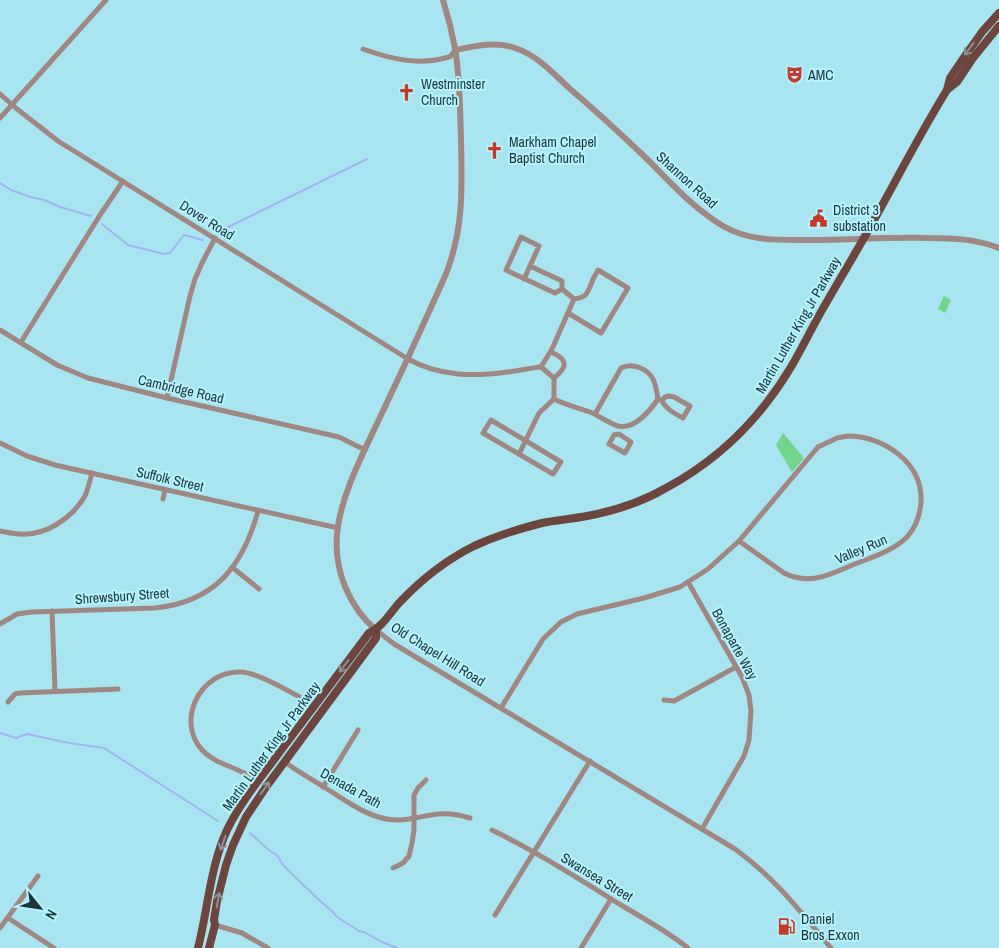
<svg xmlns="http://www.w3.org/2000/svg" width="999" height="948" viewBox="0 0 999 948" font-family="'Archivo Narrow',sans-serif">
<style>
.green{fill:#73d48c}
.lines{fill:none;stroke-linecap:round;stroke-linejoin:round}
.stream{stroke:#a2b5ef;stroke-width:2}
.minor{stroke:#9f8883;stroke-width:5}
.tertiary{stroke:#9f8883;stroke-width:6}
.primary{stroke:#6b453e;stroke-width:8}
.oneway{stroke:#8c9395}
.labels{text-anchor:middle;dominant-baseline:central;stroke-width:4;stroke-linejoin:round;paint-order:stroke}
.poi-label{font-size:14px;fill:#1c353a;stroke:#b5f3ff;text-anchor:start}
.street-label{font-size:14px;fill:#1c353a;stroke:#b5f3ff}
</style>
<rect width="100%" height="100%" fill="#a8e5f1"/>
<g class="green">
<path d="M944,296L951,300L945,313L938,309Z"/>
<path d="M783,433L804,458L792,472L776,445Z"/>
</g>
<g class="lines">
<g class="stream">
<path d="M0,183L11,190L30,197L44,200L60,207L91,216"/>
<path d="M102,224L128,245L164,254L170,253L184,235L203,240"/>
<path d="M218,232L367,159"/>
<path d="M0,733L16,738L27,734L69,743L104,748L218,821"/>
<path d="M250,833L270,851L277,855L283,865L293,875L318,899L334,913L337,917L359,931L364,932L382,942L397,948"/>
</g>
<g class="minor">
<path d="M363,49C391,59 419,66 449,57L451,56L455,50"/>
<path d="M0,94L17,109L58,141L408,359C439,376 472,377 507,372C518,371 530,368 541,367L554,378V399"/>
<path d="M0,118L106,0"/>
<path d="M524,279L539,246L521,237L506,270L555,293L562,289V281L530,266"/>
<path d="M562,289L574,299C588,297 587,293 592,282C593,278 596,274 598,270L628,288L601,333L568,313"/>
<path d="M0,330L57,365L88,378L167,398L339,437L365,450"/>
<path d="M21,342L100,215L123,181"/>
<path d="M551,352C567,359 569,366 554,378"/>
<path d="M541,367L552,349L574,299"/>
<path d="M669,396L674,397L690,406L683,418C674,413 667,410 662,401L665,397Z"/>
<path d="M167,398L190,296L195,279L202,263L215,238"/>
<path d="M554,399C566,405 578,408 590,412C600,416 608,423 618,426C634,430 650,411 658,399L662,401"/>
<path d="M595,414L621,368C632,362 648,369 653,379C656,385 657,393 658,399"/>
<path d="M491,420L561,462L553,474L483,433Z"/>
<path d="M619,434L631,442L625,453L609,444L614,435Z"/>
<path d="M848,436C884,436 923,463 921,502C920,515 916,527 907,537C892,552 869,558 850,566C827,576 808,585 784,573L739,541L818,447L837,438Z"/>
<path d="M0,443L27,456L55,465L338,528"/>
<path d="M519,454L539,413L554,399"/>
<path d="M163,499L165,490"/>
<path d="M0,531C6,532 13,534 20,534C46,536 72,518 85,496C88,489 90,481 92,473"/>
<path d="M233,568L259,589"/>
<path d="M688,582L742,677L749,695L751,711L749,740L744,756L702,829"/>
<path d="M52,611L55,691"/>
<path d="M0,624L17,614L32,612L155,608C215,602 243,566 258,511"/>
<path d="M376,630L394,644L735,849C775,878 800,911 831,948"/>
<path d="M664,700L674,701L736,667"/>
<path d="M8,702L15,694L20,693L118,689"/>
<path d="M501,708L543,639L561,622L577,614L644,598L680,587L708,569L739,541"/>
<path d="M285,762C298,772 313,780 327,789C348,802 371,820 397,820C412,820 425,815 439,814C450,813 460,815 470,818"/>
<path d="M259,781C253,778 248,774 242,772C228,765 213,762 202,750C175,720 201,670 241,672C259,673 290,692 307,701L314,706"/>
<path d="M323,787L358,730"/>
<path d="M492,830C537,852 579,879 621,905C644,919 667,931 688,948"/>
<path d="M393,868L403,863L409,856L412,843L414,830V795L418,788L426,780"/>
<path d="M495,915L590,761"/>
<path d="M8,918L54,948"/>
<path d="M215,925L242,933L268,948"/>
<path d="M0,928L38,876"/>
<path d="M581,948L611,899"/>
</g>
<g class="tertiary">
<path d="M455,50C475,46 495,41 515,48C537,55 553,73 569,88C596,111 622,135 647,159C671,183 694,209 723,226C749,241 776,240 804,240C846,240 887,237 928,238C953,238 976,239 999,248"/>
<path d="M376,630C349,607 334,570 337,535C340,495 365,450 382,413C404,367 425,321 446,274C464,227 462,189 461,139C460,109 460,78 455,48C452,32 448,16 443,0"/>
</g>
<g class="primary">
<path d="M947,90L957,82L973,58L999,26"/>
<path d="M198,948C208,909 210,867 227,830C241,801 263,775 282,749C311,710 340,672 369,633C383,627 391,611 401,601C422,579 446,560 474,546C496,536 518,529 542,523C557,520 572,519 587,516C614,511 642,502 666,488C718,460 760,419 791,367C803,347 813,325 825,305C840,279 855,254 869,229C895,183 919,135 947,90L950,78L965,56L982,32L999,13"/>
<path d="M209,948L215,925L214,920L217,901L226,865L233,845L246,817L266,787L376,638V630"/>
</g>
</g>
<defs><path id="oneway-shaft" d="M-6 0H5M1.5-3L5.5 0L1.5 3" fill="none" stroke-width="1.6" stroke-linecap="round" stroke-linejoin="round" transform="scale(1.25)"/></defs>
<g class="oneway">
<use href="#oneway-shaft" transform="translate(969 49) rotate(127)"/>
<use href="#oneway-shaft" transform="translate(344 666) rotate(127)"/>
<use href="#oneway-shaft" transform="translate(265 788) rotate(-54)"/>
<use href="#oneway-shaft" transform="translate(223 843) rotate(110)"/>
<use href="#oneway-shaft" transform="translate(218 900) rotate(-80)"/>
</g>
<defs>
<symbol id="theatre-bare" viewBox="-9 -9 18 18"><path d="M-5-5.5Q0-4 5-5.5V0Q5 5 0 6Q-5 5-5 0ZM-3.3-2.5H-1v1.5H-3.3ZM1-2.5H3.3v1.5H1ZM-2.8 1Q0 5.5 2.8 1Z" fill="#c73a28" stroke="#b5f3ff" stroke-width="2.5" paint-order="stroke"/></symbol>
<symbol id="church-bare" viewBox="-9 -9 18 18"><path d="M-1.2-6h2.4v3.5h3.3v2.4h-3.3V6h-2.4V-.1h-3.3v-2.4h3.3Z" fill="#c73a28" stroke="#b5f3ff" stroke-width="2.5" paint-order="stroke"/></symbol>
<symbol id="civic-bare" viewBox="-9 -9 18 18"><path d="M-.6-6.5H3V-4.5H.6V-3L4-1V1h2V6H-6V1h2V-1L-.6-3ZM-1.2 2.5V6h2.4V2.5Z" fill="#c73a28" stroke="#b5f3ff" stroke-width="2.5" paint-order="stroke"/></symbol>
<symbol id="fuel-bare" viewBox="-9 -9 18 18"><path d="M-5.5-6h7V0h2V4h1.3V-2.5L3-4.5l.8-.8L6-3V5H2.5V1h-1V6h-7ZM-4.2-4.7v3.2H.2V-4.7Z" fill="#c73a28" stroke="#b5f3ff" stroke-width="2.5" paint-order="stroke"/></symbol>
</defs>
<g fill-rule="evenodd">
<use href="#theatre-bare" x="782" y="62" width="25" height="25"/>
<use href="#church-bare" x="394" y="80" width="25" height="25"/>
<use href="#church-bare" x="482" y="138" width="25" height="25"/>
<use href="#civic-bare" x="806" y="206" width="25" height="25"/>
<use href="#fuel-bare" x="774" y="914" width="25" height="25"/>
</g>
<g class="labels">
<g class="poi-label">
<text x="808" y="75">AMC</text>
<text x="421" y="84">Westminster<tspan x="421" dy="16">Church</tspan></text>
<text x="509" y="142">Markham Chapel<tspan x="509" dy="16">Baptist Church</tspan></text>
<text x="833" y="210">District 3<tspan x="833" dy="16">substation</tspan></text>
<text x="801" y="919">Daniel<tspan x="801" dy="16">Bros Exxon</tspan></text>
</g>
<g class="street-label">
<text transform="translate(687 180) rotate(42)">Shannon Road</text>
<text transform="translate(207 220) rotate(32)">Dover Road</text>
<text transform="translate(798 325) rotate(-60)">Martin Luther King Jr Parkway</text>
<text transform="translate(181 389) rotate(13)">Cambridge Road</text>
<text transform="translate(170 479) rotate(13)">Suffolk Street</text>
<text transform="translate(861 549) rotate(-23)">Valley Run</text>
<text transform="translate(122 596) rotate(-4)">Shrewsbury Street</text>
<text transform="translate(735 644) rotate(61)">Bonaparte Way</text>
<text transform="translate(438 654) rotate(32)">Old Chapel Hill Road</text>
<text transform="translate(271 746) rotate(-54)">Martin Luther King Jr Parkway</text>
<text transform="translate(351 788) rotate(29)">Denada Path</text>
<text transform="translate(597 877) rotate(31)">Swansea Street</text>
</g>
</g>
<g transform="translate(40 908) rotate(120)" stroke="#b5f3ff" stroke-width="4" paint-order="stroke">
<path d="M0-4L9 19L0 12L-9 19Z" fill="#1c353a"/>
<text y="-8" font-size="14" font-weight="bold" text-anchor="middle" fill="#1c353a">N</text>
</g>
</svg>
